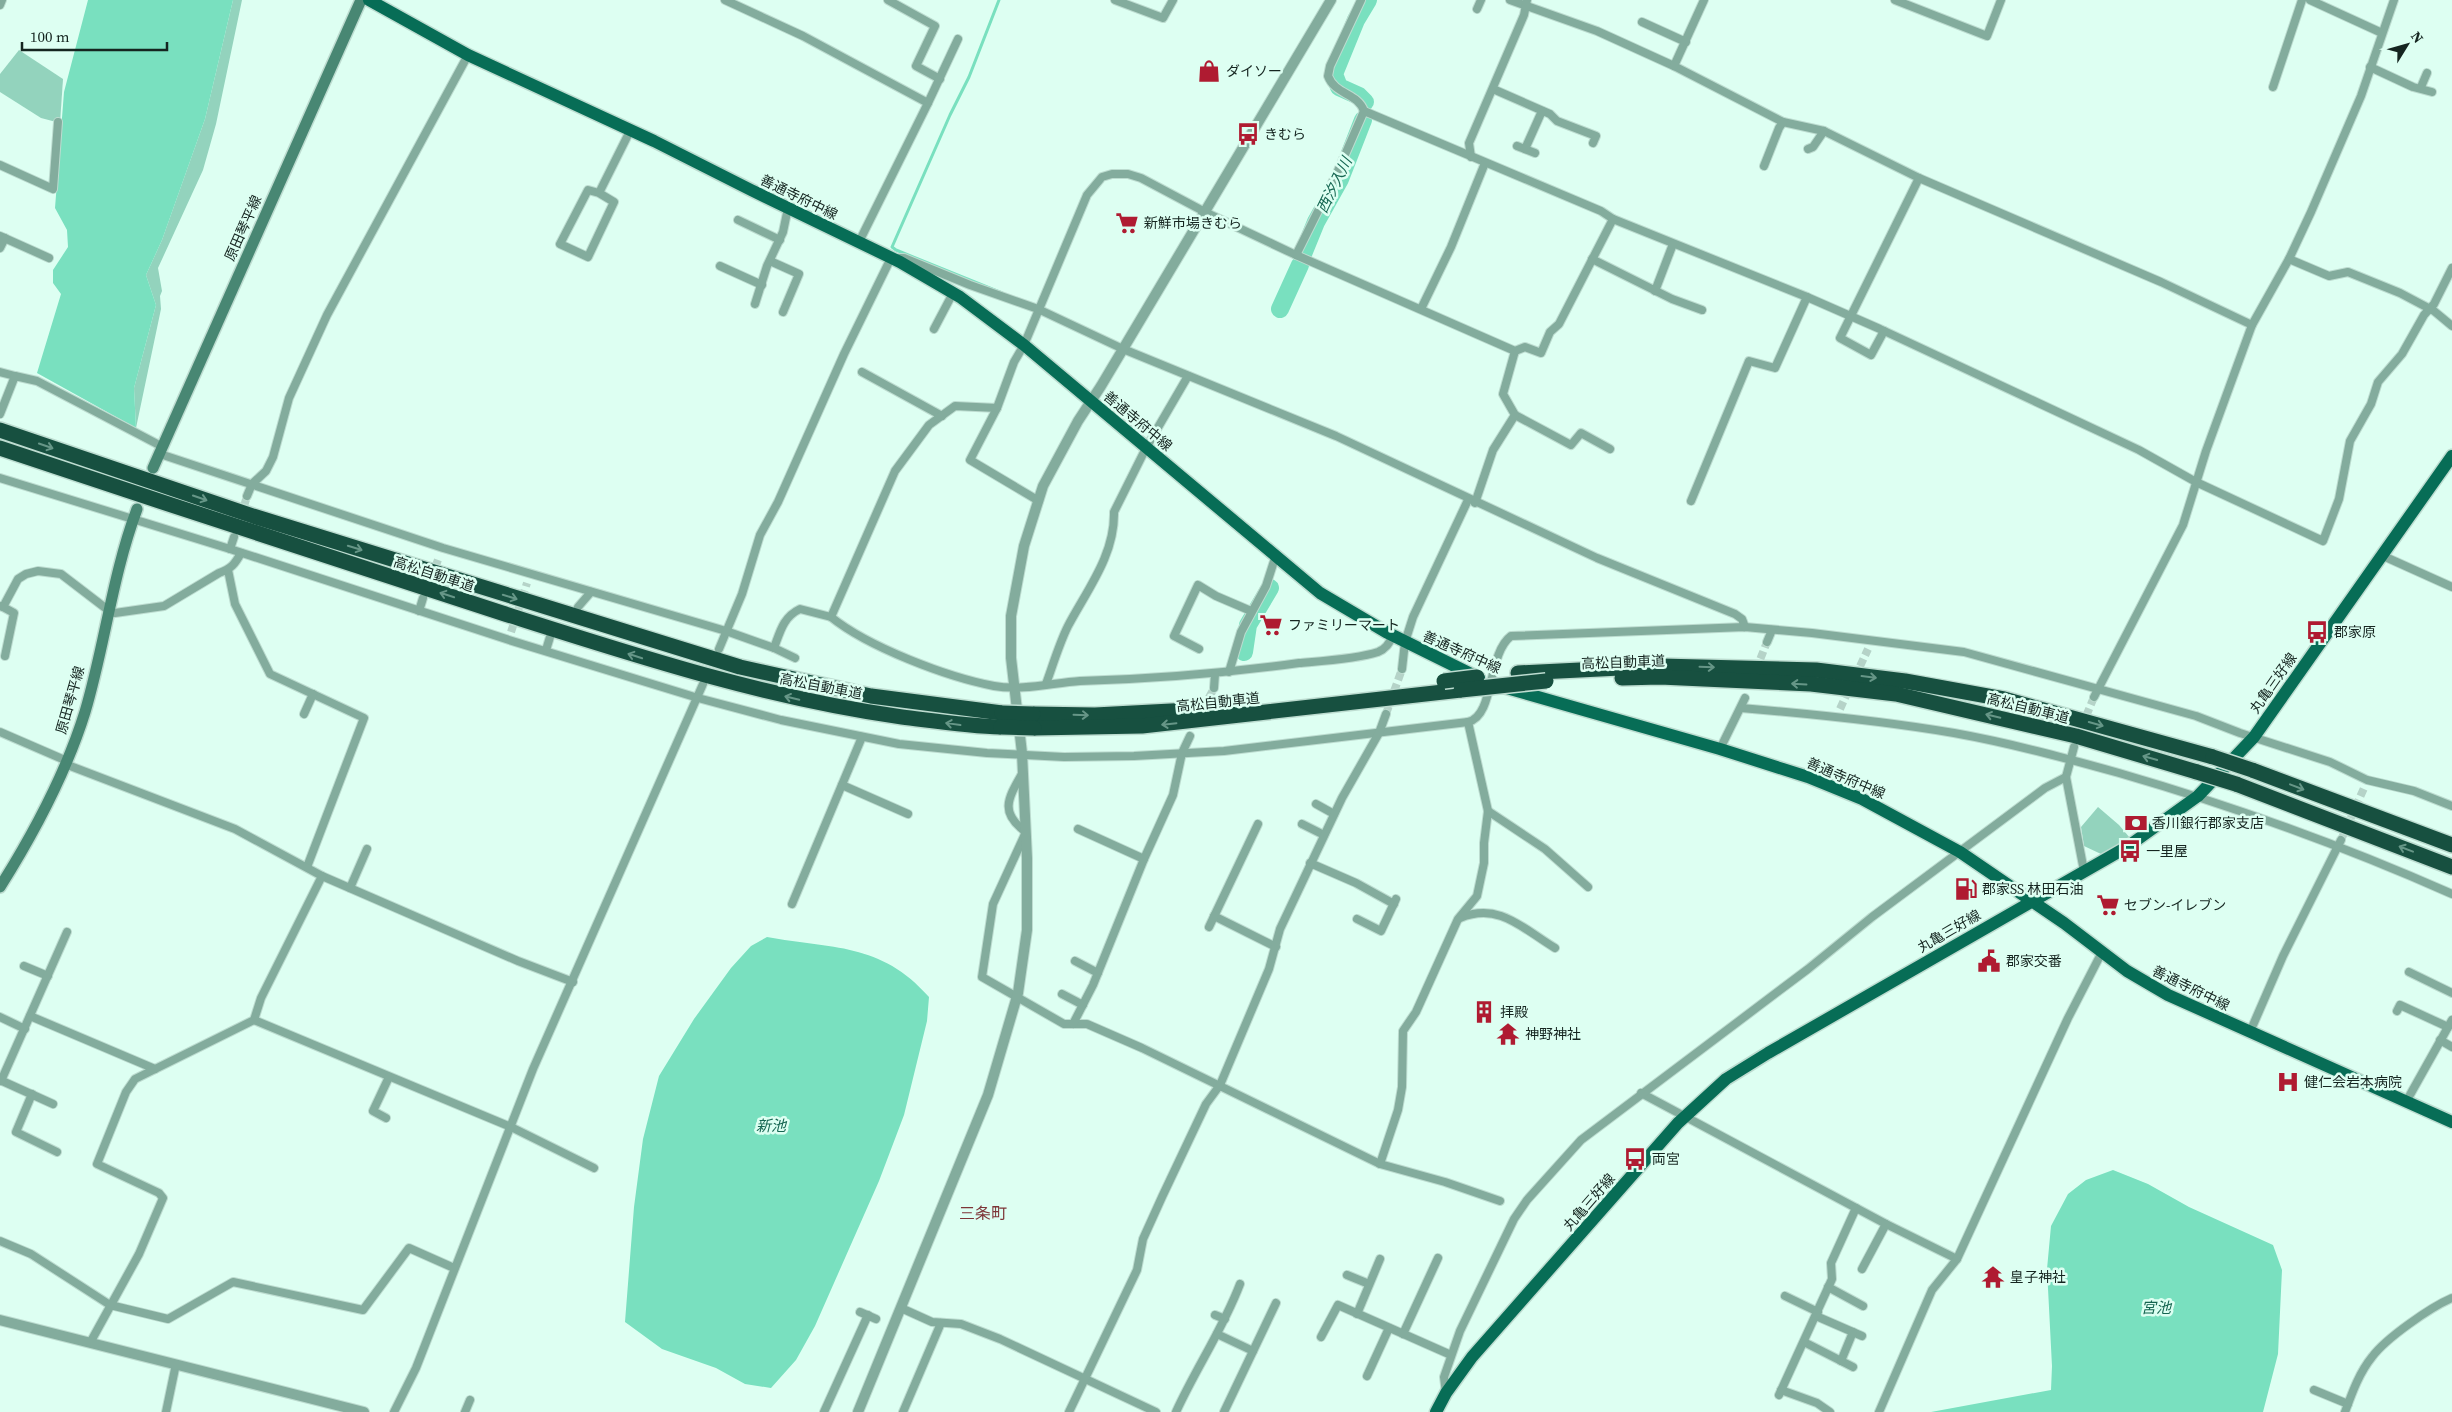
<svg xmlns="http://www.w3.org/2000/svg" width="2452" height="1412" viewBox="0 0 2452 1412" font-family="'Source Serif 4','Noto Sans JP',serif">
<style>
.green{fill:#93d3bd}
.water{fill:#79e0bf}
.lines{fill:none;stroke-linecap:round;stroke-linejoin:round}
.stream{stroke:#79e0bf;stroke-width:3}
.river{stroke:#79e0bf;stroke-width:18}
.minor-tunnel{stroke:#b5d3c8;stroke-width:8;stroke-dasharray:8 4;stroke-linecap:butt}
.minor-casing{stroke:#bddcd0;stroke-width:10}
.tertiary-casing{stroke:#bddcd0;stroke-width:12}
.secondary-casing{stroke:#bddcd0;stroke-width:14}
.primary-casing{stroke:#bddcd0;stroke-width:15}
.motorway-casing{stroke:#bddcd0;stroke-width:18}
.minor{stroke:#83ac9d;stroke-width:8}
.tertiary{stroke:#83ac9d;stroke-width:10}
.secondary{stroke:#488773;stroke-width:11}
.primary{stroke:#076d56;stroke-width:12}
.motorway{stroke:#175040;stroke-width:15}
.motorway-bridge-casing{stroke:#bddcd0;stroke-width:18;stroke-linecap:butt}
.motorway-bridge{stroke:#175040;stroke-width:15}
.oneway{stroke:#669687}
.labels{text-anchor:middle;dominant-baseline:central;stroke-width:5;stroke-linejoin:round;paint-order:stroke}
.poi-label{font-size:14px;fill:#152520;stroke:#ddfff2;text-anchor:start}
.street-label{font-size:14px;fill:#152520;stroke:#ddfff2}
.water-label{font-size:15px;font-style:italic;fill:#156651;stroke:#ddfff2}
.quarter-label{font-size:16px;fill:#7d3537;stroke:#ddfff2}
</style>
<rect width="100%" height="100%" fill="#ddfff2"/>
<g class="green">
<path d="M233,0H242L216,124L203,170L158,268L162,291L160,296L161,309L136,428L134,388L156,305L146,275L162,240L205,119Z"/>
<path d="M19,50L63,79L60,123L41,118L0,92V74Z"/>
<path d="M2098,807L2119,825L2130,838L2101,854L2084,846L2081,827Z"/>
</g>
<g class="water">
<path d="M88,0H233L205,119L162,240L146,275L156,305L134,388L136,428L37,373L61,294L53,283V270L68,247L67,230L55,208L64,92Z"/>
<path d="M767,937C831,949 881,942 929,997L927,1021L904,1115L879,1181L815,1326L796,1360L771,1388L745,1384L716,1368L662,1349L625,1322L634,1207L643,1139L659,1076L694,1019L731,968L751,946Z"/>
<path d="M2113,1170L2148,1184L2189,1207L2273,1245L2282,1270L2278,1354L2263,1412H1931L2051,1390L2052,1366L2047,1269L2051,1226L2068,1194L2086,1180Z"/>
</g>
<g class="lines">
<path class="stream" d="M999,0L969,77L950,115L892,247L896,250L1002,293"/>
<g class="river">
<path d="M1365,102L1359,96L1339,87L1334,74L1356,20L1368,0"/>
<path d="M1303,254L1316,222L1340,179L1363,120"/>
<path d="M1280,309L1300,265"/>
<path d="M1244,652L1248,625L1270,588"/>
</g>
<g class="minor-tunnel">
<path d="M237,530L247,496"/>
<path d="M427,590L439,557"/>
<path d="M511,632L527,583"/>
<path d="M1756,670L1767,642"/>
<path d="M1855,677L1868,649"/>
<path d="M1203,709L1214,688"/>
<path d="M1840,709L1850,687"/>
<path d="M1386,714L1402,669"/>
<path d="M2077,738L2094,697"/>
<path d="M2341,840L2364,788"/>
</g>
<defs>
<g id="minor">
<path d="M725,0L803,36L928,103L859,242"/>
<path d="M888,0L935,26L916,66L940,79"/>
<path d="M1115,0L1163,18L1173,0"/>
<path d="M1361,0L1330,66L1328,76C1335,95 1358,93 1364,111L1601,211L1613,219L1807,297L1880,329L2139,450L2196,482L2323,541L2339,499L2350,441L2371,404L2378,382L2402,354L2424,315L2434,304L2452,268"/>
<path d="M1510,0L1597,31L1674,66L1783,122L1824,131L1919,178L2161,282L2252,325"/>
<path d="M1895,0L1987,36L2001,0"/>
<path d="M2310,0L2382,33"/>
<path d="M0,5L2,0"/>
<path d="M1477,9L1481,0"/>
<path d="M1642,22L1686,42"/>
<path d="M1674,66L1704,0"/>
<path d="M2370,67L2413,87L2432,92"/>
<path d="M2273,87L2302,0"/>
<path d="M2421,87L2427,73"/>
<path d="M1493,89L1550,114L1557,121L1596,136L1593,143"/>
<path d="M928,103L958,39"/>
<path d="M1517,146L1535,153"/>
<path d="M1525,149L1542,111"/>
<path d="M1808,149L1813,147L1824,131"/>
<path d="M1471,157L1469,143L1524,15L1527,0"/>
<path d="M0,165L53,189L58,122"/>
<path d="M1764,166L1779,128L1783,122"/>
<path d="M599,193L614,202L588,257L560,244L588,190L599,193L631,129"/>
<path d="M738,220L780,240"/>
<path d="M0,236L49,258"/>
<path d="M0,248L5,238"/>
<path d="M1296,255L1337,173L1364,111"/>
<path d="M1592,259L1672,299L1702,310"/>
<path d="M2289,259L2329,276L2348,272L2400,293L2434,311L2452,326"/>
<path d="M770,261L799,274L783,312"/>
<path d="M720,266L762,285"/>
<path d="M1655,291L1673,244"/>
<path d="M755,304L767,266L783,232L788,208"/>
<path d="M1421,309L1451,247L1485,163"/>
<path d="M934,329L953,293"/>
<path d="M1884,331L1871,355L1840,338L1919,178"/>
<path d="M0,372L15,376"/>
<path d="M862,372L942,416"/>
<path d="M997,408L970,460L1039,501"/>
<path d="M0,414L15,376L37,381L163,447"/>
<path d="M1515,415L1571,445L1581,433L1610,449"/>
<path d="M160,454L443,548L726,631L774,648C780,632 783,617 800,609L831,617"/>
<path d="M0,478L230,549L509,640L698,698L781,720L899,744L987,753L1064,757L1134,756L1224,751L1468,722C1495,716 1487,654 1511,636L1745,627L1812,633L1964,652L2196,716L2240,733L2330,762L2367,780L2414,791L2452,806"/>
<path d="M247,496L252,484L266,471L273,457L289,398L327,315L468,55"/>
<path d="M1691,501L1749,361L1775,368L1807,297"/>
<path d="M1475,503L1493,450L1515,415L1503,394L1515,351"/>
<path d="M230,549L234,537"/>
<path d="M2381,555L2452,587"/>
<path d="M228,570L235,604L270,674L364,718L307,867"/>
<path d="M0,606L3,607L18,579L26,574L38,571L61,574L108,610L115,613L164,606L219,573C231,569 235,564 241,553"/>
<path d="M3,607L14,613L5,656"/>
<path d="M578,607L591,592"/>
<path d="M419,611L423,598"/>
<path d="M1393,636C1389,643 1386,649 1378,652C1357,659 1322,661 1299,663C1226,673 1154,679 1080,681C1052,683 1022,691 994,686C947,677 868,647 831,617L895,471L929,425L955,406L997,408L1014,362L1024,345L1087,195L1102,177L1112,174H1128L1141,178L1205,212L1296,255L1515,351L1525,347L1541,353L1550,332L1559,324L1613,219"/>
<path d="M1767,642L1772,630"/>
<path d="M774,648L795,658"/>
<path d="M719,649L742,594L760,535L778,502L844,354L891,258H904L970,285L1038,309L1123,349L1336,436L1597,558L1735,614L1742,619L1745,627"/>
<path d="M1199,649L1174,636L1198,585L1216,596L1251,611"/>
<path d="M546,650L550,637"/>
<path d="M1402,669L1405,642L1413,617L1468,500"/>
<path d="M1229,672L1241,632L1266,586L1275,558"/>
<path d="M1046,684C1053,665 1059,644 1068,626C1087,590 1115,555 1114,512L1146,448L1188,376"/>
<path d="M1214,688L1215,674"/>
<path d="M2094,697L2183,525L2206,451L2252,325L2289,259L2311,212L2361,96L2394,0"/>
<path d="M1741,708C1813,714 1884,721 1954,733C2010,743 2065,758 2119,773C2233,806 2344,846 2452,894"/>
<path d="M304,714L313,694"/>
<path d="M0,732L67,761"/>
<path d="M2074,747L2066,777L2084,871"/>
<path d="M1720,749L1745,698"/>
<path d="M65,764L235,829L322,876L518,961L573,982"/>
<path d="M1023,772C1009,797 998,812 1026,832L993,904L982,977L1064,1024H1087L1142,1048L1380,1164L1445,1182L1500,1201"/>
<path d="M842,785L908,814"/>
<path d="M1316,804L1334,814"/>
<path d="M1488,811L1545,849L1588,887"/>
<path d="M1302,824L1324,835"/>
<path d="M1078,829L1144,859"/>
<path d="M1310,863L1356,883L1394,904"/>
<path d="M350,888L367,849"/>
<path d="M792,904L862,737"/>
<path d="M1214,916L1276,947"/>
<path d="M1460,918C1499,902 1522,928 1555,948"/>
<path d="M1357,919L1381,931L1396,899"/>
<path d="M1209,927L1258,824"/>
<path d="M1075,961L1098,973"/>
<path d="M24,966L48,976"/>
<path d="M2409,972L2452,993"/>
<path d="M1062,994L1083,1005"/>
<path d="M2397,1011L2400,1005L2448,1027"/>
<path d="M30,1016L155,1069"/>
<path d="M0,1017L25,1029"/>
<path d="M254,1020L511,1127L594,1168"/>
<path d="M1073,1024L1093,985L1144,859L1173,795L1182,753L1190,736"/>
<path d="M2250,1032L2283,956L2341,840"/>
<path d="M2440,1040L2452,1047"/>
<path d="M0,1080L53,1104"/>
<path d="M1,1081L67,932"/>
<path d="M1641,1093L1886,1224L1957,1259"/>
<path d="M32,1094L16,1132L57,1152"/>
<path d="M2406,1102L2452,1020"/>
<path d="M386,1118L373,1111L389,1077"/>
<path d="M1380,1164L1398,1110L1402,1087L1403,1031L1416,1012L1458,919L1477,896L1484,863V843L1488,811L1468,722"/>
<path d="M0,1241L31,1254L110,1305L168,1319L233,1282L363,1310L409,1248L454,1268"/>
<path d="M1862,1269L1886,1224"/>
<path d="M1347,1275L1369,1284"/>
<path d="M1828,1287L1863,1306"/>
<path d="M1785,1296L1818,1312"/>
<path d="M901,1308L932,1322L961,1324L1000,1339L1156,1412"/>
<path d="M860,1312L876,1319"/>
<path d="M1357,1314L1380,1259"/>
<path d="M1215,1315L1225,1319"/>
<path d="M1816,1316L1862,1336"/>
<path d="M1217,1334L1253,1351"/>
<path d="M1403,1334L1438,1258"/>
<path d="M1321,1337L1338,1305L1451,1355"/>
<path d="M1804,1342L1853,1367"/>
<path d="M90,1343L139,1254L163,1198L159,1193L97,1164L126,1092L135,1079L254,1020L261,998L322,876"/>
<path d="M1841,1361L1853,1332"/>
<path d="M1367,1376L1389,1328"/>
<path d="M1781,1390L1817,1403L1830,1412"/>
<path d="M2314,1390L2348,1404"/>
<path d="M1446,1393L1444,1377L1460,1331L1514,1219L1527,1200L1581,1140L1808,969L1872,917L2045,788L2066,777"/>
<path d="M1779,1395L1832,1279L1831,1263L1856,1208"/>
<path d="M166,1412L176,1364"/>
<path d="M394,1412L416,1368L533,1069L703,684"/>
<path d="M465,1412L470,1400"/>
<path d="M824,1412L868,1315"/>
<path d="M903,1412L941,1323"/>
<path d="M1069,1412L1137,1270L1143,1239L1162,1197L1206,1104L1220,1085L1269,969L1280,929L1342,798L1379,733L1386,714"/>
<path d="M1176,1412C1196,1368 1223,1329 1240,1284"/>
<path d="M1224,1412L1276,1303"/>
<path d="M1879,1412L1932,1290L1957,1259L2068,1018L2101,954"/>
<path d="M2345,1412C2352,1393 2359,1373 2372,1357C2386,1338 2431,1307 2452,1298"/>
</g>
<g id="tertiary">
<path d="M0,1320L364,1412"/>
<path d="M858,1412L988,1095L1018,993L1027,930V858L1022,753L1011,658V616L1024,546L1043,486L1078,421L1101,386L1331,0"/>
</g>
<g id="secondary">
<path d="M153,468L361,0"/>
<path d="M0,887C34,833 66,773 85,712C105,645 112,576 137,509"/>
</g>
<g id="primary">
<path d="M369,0L468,55L654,141L751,190L900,262L960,297L1024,345L1320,593L1386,632L1479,678"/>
<path d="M1503,687L1720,749L1808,777L1862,799L1960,852L2064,923L2127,971L2168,995L2452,1122"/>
<path d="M1436,1412L1446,1393L1472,1357L1678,1123L1726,1079L1768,1053L2127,847L2198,796L2254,737L2452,456"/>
</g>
<g id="motorway">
<path d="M0,430L253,516L740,667L871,696L1002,713"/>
<path d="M0,448C167,504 335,559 502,613C634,655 765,698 902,717C935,721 968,726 1001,727"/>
<path d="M1518,673L1661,666L1816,670L1905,681L2004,699L2213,757"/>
<path d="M1622,678L1660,677L1811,684L1896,694L2076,736L2197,772"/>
<path d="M1033,714L1095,715L1228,708"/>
<path d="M1034,728L1142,726L1461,690"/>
<path d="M2252,770L2452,845"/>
<path d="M2236,784L2452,867"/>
</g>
</defs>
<use href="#minor" class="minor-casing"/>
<use href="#tertiary" class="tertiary-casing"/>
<use href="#secondary" class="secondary-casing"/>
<use href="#primary" class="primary-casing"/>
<use href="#motorway" class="motorway-casing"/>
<use href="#minor" class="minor"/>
<use href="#tertiary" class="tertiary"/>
<use href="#secondary" class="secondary"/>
<use href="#primary" class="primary"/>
<use href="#motorway" class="motorway"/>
<defs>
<g id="motorway-bridge">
<path d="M1444,681L1477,677"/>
<path d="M1461,690L1546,681"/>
<path d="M1002,713L1033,714"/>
<path d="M1001,727L1034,728"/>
<path d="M2213,757L2252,770"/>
<path d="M2197,772L2236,784"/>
</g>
</defs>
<use href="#motorway-bridge" class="motorway-bridge-casing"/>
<use href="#motorway-bridge" class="motorway-bridge"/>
</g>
<defs><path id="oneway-shaft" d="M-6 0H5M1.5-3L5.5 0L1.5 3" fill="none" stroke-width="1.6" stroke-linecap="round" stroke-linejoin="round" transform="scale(1.25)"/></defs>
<g class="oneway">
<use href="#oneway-shaft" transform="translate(46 446) rotate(19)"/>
<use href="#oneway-shaft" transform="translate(200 498) rotate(19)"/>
<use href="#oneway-shaft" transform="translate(355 548) rotate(17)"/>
<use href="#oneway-shaft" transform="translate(447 595) rotate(-162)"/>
<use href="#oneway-shaft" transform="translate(510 597) rotate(17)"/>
<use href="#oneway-shaft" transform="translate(635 656) rotate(-162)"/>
<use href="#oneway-shaft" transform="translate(1707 667) rotate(2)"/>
<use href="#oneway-shaft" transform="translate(1869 677) rotate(7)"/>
<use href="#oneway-shaft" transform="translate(1799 684) rotate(-177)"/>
<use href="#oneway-shaft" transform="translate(792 698) rotate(-167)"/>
<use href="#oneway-shaft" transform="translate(1081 715) rotate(2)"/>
<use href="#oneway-shaft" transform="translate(1993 716) rotate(-167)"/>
<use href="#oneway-shaft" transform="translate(953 724) rotate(-172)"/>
<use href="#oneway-shaft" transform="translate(1169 724) rotate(174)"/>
<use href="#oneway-shaft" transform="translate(2096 724) rotate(16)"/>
<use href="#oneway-shaft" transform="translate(2150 758) rotate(-164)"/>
<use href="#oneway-shaft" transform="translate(2297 787) rotate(21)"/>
<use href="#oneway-shaft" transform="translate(2406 849) rotate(-159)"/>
</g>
<defs>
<symbol id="shop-bare" viewBox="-9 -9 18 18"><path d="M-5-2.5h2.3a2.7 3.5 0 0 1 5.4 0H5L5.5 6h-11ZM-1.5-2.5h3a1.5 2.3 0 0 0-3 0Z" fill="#af1b31" stroke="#ddfff2" stroke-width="2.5" paint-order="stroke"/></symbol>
<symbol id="bus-bare" viewBox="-9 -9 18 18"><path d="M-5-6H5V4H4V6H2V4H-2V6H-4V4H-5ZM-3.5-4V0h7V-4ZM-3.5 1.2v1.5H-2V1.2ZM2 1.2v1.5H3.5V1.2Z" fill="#af1b31" stroke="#ddfff2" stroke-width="2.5" paint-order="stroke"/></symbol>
<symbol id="supermarket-bare" viewBox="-9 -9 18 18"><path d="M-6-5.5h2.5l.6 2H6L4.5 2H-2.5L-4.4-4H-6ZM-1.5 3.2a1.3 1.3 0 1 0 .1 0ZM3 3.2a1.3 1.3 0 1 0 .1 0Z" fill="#af1b31" stroke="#ddfff2" stroke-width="2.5" paint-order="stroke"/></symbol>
<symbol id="bank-bare" viewBox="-9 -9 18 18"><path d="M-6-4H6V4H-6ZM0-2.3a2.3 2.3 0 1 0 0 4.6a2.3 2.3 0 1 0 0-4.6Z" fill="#af1b31" stroke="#ddfff2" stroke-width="2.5" paint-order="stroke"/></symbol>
<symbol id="fuel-bare" viewBox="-9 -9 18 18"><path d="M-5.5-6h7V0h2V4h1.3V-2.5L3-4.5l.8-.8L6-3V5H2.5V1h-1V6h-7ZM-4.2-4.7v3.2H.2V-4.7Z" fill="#af1b31" stroke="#ddfff2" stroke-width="2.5" paint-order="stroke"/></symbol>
<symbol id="civic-bare" viewBox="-9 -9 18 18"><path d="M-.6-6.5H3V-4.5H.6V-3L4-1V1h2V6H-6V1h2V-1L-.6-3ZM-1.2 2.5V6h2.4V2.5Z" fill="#af1b31" stroke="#ddfff2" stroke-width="2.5" paint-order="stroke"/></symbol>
<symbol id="building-bare" viewBox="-9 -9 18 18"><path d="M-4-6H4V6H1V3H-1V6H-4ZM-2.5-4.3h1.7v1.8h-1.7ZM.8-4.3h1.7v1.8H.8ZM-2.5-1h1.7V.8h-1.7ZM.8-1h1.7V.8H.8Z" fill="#af1b31" stroke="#ddfff2" stroke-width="2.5" paint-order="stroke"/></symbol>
<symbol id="temple-bare" viewBox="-9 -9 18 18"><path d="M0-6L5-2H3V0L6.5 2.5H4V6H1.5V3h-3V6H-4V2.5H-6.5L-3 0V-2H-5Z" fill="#af1b31" stroke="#ddfff2" stroke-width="2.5" paint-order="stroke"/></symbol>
<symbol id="hospital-bare" viewBox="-9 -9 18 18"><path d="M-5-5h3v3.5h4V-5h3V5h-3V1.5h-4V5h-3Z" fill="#af1b31" stroke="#ddfff2" stroke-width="2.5" paint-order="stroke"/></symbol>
</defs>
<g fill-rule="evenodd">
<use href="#shop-bare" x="1193" y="55" width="32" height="32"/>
<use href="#bus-bare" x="1232" y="118" width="32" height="32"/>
<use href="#supermarket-bare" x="1111" y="207" width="32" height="32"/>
<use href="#supermarket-bare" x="1255" y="609" width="32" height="32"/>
<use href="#bus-bare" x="2301" y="616" width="32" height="32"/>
<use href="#bank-bare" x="2120" y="807" width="32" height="32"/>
<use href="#bus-bare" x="2114" y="835" width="32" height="32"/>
<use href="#fuel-bare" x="1950" y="873" width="32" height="32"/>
<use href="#supermarket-bare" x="2092" y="889" width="32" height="32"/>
<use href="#civic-bare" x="1973" y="945" width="32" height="32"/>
<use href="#building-bare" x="1468" y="996" width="32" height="32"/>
<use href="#temple-bare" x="1492" y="1018" width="32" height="32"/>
<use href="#hospital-bare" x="2272" y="1066" width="32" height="32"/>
<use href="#bus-bare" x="1619" y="1143" width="32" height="32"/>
<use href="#temple-bare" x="1977" y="1261" width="32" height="32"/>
</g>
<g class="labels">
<g class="poi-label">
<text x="1226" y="71">ダイソー</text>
<text x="1264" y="134">きむら</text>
<text x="1144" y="223">新鮮市場きむら</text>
<text x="1288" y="625">ファミリーマート</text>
<text x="2334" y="632">郡家原</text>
<text x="2152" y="823">香川銀行郡家支店</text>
<text x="2146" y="851">一里屋</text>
<text x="1982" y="889">郡家SS 林田石油</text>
<text x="2124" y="905">セブン-イレブン</text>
<text x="2006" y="961">郡家交番</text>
<text x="1500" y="1012">拝殿</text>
<text x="1525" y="1034">神野神社</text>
<text x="2304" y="1082">健仁会岩本病院</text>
<text x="1652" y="1159">両宮</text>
<text x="2010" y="1277">皇子神社</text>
</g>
<g class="street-label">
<text transform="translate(799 197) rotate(26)">善通寺府中線</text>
<text transform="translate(243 228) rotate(-66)">原田琴平線</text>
<text transform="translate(1138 421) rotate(40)">善通寺府中線</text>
<text transform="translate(434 574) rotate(18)">高松自動車道</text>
<text transform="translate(1462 652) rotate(24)">善通寺府中線</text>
<text transform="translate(1623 662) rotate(-2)">高松自動車道</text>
<text transform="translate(2273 683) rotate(-55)">丸亀三好線</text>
<text transform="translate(821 686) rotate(11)">高松自動車道</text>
<text transform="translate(70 700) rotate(-74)">原田琴平線</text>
<text transform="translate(1218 702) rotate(-6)">高松自動車道</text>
<text transform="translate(2028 708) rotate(14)">高松自動車道</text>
<text transform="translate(1846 778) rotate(23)">善通寺府中線</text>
<text transform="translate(1949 931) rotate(-30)">丸亀三好線</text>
<text transform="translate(2191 988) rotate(26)">善通寺府中線</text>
<text transform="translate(1589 1202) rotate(-49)">丸亀三好線</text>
</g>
<g class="water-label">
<text transform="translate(1334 185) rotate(-64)">西汐入川</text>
<text x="771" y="1125">新池</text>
<text x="2156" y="1307">宮池</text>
</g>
<g class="quarter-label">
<text x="983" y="1213">三条町</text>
</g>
</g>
<g transform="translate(2407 45) rotate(53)" stroke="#ddfff2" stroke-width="4" paint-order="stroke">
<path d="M0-4L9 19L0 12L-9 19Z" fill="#152520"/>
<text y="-8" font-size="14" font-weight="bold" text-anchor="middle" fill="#152520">N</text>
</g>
<path d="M22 42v8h145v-8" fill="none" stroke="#152520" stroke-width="2.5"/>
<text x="30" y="42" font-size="15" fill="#152520" stroke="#ddfff2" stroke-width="4" paint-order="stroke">100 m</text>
</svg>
